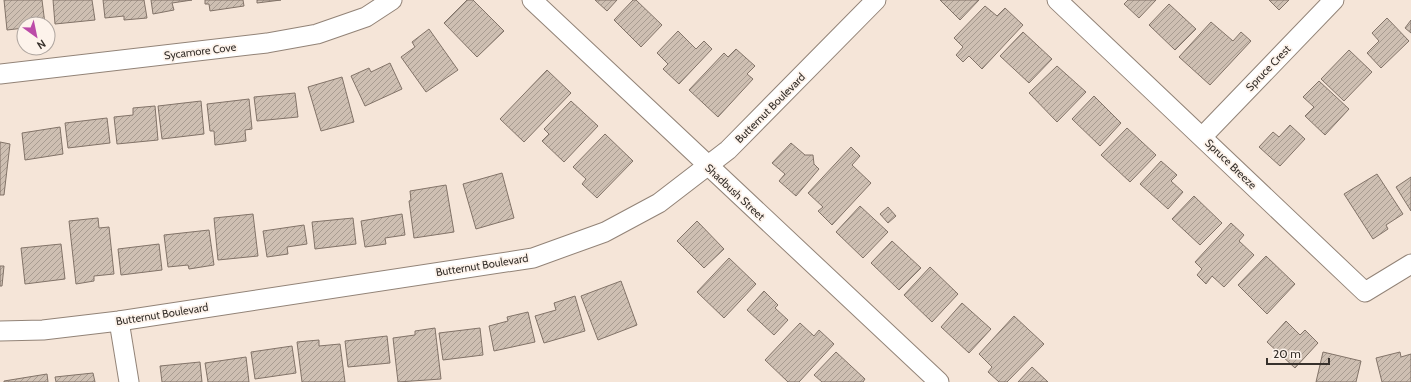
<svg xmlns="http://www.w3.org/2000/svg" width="1411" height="382" viewBox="0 0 1411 382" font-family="Cabin,sans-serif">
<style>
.building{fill:url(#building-hatch);stroke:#827368}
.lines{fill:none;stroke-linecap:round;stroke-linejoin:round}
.minor-casing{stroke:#928377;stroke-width:21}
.minor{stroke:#fff;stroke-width:19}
.labels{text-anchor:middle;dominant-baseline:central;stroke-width:3.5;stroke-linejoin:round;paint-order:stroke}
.street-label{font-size:11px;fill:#37312c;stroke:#fdf3eb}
</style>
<defs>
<pattern id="building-hatch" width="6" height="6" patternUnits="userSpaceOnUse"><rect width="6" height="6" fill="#cebfb2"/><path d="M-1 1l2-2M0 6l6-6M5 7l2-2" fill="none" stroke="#a89c91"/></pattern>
</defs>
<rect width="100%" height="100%" fill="#f5e5d8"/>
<g class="building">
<path d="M4,0H42L45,24H24V28L7,30Z"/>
<path d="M53,0H92L95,20L55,24Z"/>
<path d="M103,0H144L147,18L124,20V16L105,18Z"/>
<path d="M151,0H192L172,3L174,10L153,14Z"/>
<path d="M205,0H243L244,6L210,11L209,4H205Z"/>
<path d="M257,0H281L257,3Z"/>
<path d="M467,0H473L504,31L477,57L444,23Z"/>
<path d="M595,0H617L607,11Z"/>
<path d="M633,0H636L662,25L641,47L614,20Z"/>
<path d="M940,0H979L960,20Z"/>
<path d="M1128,0H1156L1139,18L1124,4Z"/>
<path d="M1269,0H1289L1279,10Z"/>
<path d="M1169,4L1196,29L1175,50L1149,25Z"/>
<path d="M985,6L997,16L1005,8L1023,25L982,69L969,56L963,62L956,55L963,47L954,38Z"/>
<path d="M1387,18L1409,41L1381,68L1367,53L1379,41L1372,33Z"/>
<path d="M1411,20V33L1405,28Z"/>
<path d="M1211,22L1233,41L1241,32L1251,41L1210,85L1179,57Z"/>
<path d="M429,29L458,70L426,92L401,57L415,47L412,42Z"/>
<path d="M678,31L696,49L704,41L712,49L679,84L663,69L668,64L657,53Z"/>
<path d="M1023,32L1052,59L1029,83L1000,56Z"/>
<path d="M736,49L755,66L747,74L753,79L718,117L689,90L724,53L728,57Z"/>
<path d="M1349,50L1372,72L1344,101L1321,79Z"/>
<path d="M390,63L402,89L365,106L351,76L369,68L371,72Z"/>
<path d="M1057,66L1086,92L1057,122L1029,93Z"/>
<path d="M547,70L571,93L524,142L500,119Z"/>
<path d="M342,77L354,122L321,131L308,87Z"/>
<path d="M1319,81L1349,109L1325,135L1305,116L1314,107L1303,97Z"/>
<path d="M295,93L298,117L257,121L254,97Z"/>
<path d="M1094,96L1121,123L1100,146L1072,119Z"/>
<path d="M249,99L252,129L245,130L246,141L215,145L214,131H210L207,104Z"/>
<path d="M201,101L204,134L162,139L158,106Z"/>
<path d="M571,101L598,126L564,162L542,141L549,134L544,129Z"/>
<path d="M155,106L158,140L117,144L114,117L133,115V108Z"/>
<path d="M107,118L110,143L68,148L65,123Z"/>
<path d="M1290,125L1305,139L1280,166L1259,147L1273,132L1279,137Z"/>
<path d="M60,127L63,154L25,160L22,133Z"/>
<path d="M1127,128L1156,155L1130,182L1101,155Z"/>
<path d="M605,134L633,161L597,198L582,184L586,179L573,167Z"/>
<path d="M0,142L10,144L4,195H0Z"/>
<path d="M791,143L805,155H813L814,164L819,169L796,196L779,181L785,174L772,163Z"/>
<path d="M851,147L860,156L852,165L871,183L832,225L818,211L823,207L808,193Z"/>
<path d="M1161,161L1177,175L1171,181L1183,192L1168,209L1140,184Z"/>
<path d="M502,173L514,218L476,229L463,184Z"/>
<path d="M1377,174L1403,214L1386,225L1388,229L1373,239L1344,194Z"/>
<path d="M1411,177V211L1396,187Z"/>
<path d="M446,185L454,232L414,238L409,201L411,200L410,191Z"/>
<path d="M1194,196L1222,223L1200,245L1172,219Z"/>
<path d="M860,206L888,232L863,258L836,232Z"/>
<path d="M888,207L896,216L888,223L880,214Z"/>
<path d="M253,214L258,256L218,260L214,218Z"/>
<path d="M402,214L405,235L385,238L386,244L365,247L361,221Z"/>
<path d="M98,218L99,228L109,227L114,274L94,276V281L76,284L69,221Z"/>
<path d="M353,218L356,244L315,249L312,222Z"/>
<path d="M697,221L724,249L704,268L677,241Z"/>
<path d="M1231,223L1244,235L1239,241L1254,255L1224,287L1212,276L1206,284L1197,275L1202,269L1195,262Z"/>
<path d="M304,225L307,244L287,247L288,254L267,257L263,231Z"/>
<path d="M209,230L214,265L189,269L188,265L168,267L164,235Z"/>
<path d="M892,241L921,268L899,290L871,263Z"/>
<path d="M61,244L65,279L25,284L21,248Z"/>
<path d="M159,244L162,270L121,275L118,249Z"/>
<path d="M1266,256L1295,284L1267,314L1238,285Z"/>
<path d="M729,258L756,284L724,318L697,292Z"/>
<path d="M0,266H4L2,286H0Z"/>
<path d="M930,267L958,294L932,322L904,295Z"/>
<path d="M621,281L637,325L598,340L581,296Z"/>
<path d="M764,291L778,305L775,308L788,320L774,335L747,310Z"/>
<path d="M575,296L585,331L544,343L535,316L556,310L554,303Z"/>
<path d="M962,303L991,329L969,353L941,327Z"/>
<path d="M528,312L535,342L494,351L489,326L508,321L507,317Z"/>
<path d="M1014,316L1044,344L1007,382H999L988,372L992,367L979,354Z"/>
<path d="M1286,321L1300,335L1305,330L1318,343L1295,368L1267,342Z"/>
<path d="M800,323L814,336L819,330L834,344L799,382H788L765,360Z"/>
<path d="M435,328L441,379L398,382L393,338L415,335V331Z"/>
<path d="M480,328L483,355L443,360L439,333Z"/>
<path d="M387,336L390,363L348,367L345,341Z"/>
<path d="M319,340V346L340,344L345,382H302L297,342Z"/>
<path d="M292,346L296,373L255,379L251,352Z"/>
<path d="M836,352L865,379L863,382H822L814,375Z"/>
<path d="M1323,352L1361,361L1356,382H1316Z"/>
<path d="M1400,352L1401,357L1411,354V382H1382L1376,358Z"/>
<path d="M246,357L249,382H208L205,363Z"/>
<path d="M200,362L202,382H162L160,366Z"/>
<path d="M1032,367L1048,382H1018Z"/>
<path d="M93,373L95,382H56L55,377Z"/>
<path d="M47,374L48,382H4V381Z"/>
</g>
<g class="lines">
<defs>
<g id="minor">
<path d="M532,0L939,382"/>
<path d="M1057,0L1365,292L1411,264"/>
<path d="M0,74L267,43L317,34L366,17L392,0"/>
<path d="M1203,136L1334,0"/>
<path d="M119,321L129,382"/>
<path d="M0,331L43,330L119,321L533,258L605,232L659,203L728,150L876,0"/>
</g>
</defs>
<use href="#minor" class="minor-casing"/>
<use href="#minor" class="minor"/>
</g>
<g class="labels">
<g class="street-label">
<text transform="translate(200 51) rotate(-7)">Sycamore Cove</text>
<text transform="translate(1268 68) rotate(-46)">Spruce Crest</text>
<text transform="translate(770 108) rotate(-45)">Butternut Boulevard</text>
<text transform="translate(1231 164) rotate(44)">Spruce Breeze</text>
<text transform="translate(735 192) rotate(43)">Shadbush Street</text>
<text transform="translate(482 265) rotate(-9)">Butternut Boulevard</text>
<text transform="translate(162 314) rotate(-9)">Butternut Boulevard</text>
</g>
</g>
<g transform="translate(36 36) rotate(147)"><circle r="19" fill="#fdf3eb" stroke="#aea59f"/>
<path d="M0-3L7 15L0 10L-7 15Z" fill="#bc4ba8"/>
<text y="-6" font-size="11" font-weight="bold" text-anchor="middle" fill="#37312c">N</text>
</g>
<path d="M1267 358v6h62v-6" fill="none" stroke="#37312c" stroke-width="2"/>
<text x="1273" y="358" font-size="12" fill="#37312c" stroke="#fdf3eb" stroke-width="3" paint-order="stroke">20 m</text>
</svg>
